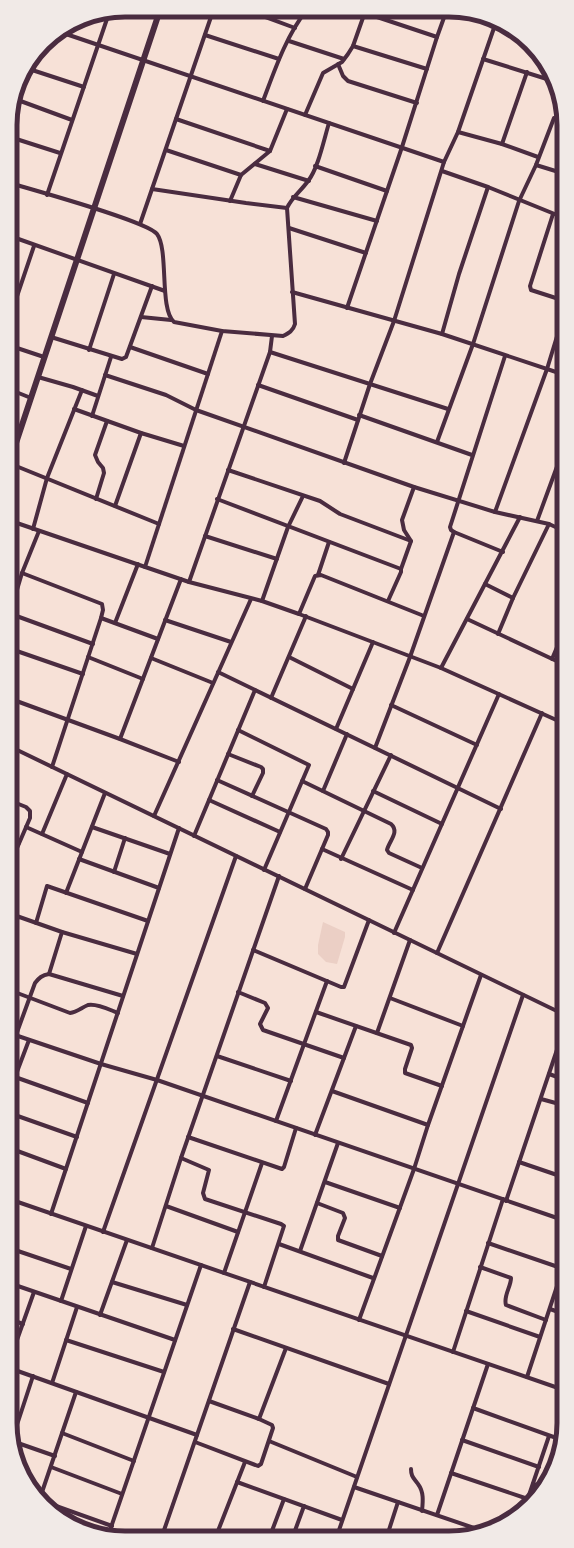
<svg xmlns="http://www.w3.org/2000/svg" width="574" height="1548" viewBox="0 0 574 1548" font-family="'Alegreya Sans',sans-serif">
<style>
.green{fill:#ebcfc5}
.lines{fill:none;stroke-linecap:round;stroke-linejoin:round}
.minor{stroke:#4a2c40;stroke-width:4}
.tertiary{stroke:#4a2c40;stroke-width:6}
.rim{fill:none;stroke:#4a2c40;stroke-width:5}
</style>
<rect width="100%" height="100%" fill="#f7e1d7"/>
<path class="green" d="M323,922L345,932V937L337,964L326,962L318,954V945Z"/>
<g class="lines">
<g class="minor">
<path d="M252,11V12L295,28"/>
<path d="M365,13L437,37"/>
<path d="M60,32L444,162"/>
<path d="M205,35L279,59"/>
<path d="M289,41L344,59"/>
<path d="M353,46L427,69"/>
<path d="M483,59L550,80"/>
<path d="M338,64L343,76L348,81L417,103"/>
<path d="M26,68L84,87"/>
<path d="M15,99L72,120"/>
<path d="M263,101C274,72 286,36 306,11"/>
<path d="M305,115L323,73L342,62L348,54L353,46L365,12"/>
<path d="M176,119L270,151"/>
<path d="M458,132L502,144L538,157"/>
<path d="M10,137L60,153"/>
<path d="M502,144L527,72"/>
<path d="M166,150L241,175"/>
<path d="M255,164L309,181"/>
<path d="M536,165L562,173"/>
<path d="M315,166L387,191"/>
<path d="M442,171L488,187L562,217"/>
<path d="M10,183C33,190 147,221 157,234C169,250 159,309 174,322L222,331L283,336C289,333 293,331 295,324L287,208C292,197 301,191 308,181C318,169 324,139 329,123"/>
<path d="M152,189L246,203L287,208"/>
<path d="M47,195L109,13"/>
<path d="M293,197L377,221"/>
<path d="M230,201L241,175L270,151L287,109"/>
<path d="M553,214L530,286L531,290L562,300"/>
<path d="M140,224L213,11"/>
<path d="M289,228L366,253"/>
<path d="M10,236L165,291"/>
<path d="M292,292L442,334L562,374"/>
<path d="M347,308L402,147L437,37L446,12"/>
<path d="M11,314L34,246"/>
<path d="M141,317L171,320"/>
<path d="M442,334L459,274L488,187"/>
<path d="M51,337L122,359L126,357L152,286"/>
<path d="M11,346L44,357"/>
<path d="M130,347L208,374"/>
<path d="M89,350L114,274"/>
<path d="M270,352L448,409"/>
<path d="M105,375L166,395L196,410L414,487L495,512L549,524L562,530"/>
<path d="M38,377L73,387L98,396"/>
<path d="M258,385L358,420"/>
<path d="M11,390L31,398"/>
<path d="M74,409L141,433"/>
<path d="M359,415L472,455"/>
<path d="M92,416L111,357"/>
<path d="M437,442L473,344L519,201L536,165L554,118L562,121"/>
<path d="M344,463L370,384L394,321L444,162L458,132L495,25"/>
<path d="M11,464L159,524"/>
<path d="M228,470L320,501L340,514L411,541"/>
<path d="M96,499L104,473L103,468L98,462L95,455L107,421"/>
<path d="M217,499L401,569V572L388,601"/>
<path d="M115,506L141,433L184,446"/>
<path d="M495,512L547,369L562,320"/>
<path d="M11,521L189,582L262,601L299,614L441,668L563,723"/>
<path d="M537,521L562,453"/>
<path d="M33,529L47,478L82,390"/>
<path d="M205,536L277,559"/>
<path d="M503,552L454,532L451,530L450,527L505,356"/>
<path d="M145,567L222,331"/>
<path d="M401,569L411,541L404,530L402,520L414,487"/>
<path d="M22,573L102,604L103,610L101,618L52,767"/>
<path d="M318,575L329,542"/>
<path d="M189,582L270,352L272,336"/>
<path d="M485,584L513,598"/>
<path d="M262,601L288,527L303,496"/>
<path d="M11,610L22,573L39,531"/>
<path d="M11,614L93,644"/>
<path d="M299,614L315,576L321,575L424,616"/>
<path d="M101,618L158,639"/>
<path d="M467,619L563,664"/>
<path d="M165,620L231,642"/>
<path d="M115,623L138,564"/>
<path d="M498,634L513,598L549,524"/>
<path d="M11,649L83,674"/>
<path d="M88,657L143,679"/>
<path d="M289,657L353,689"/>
<path d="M151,658L213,683"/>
<path d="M552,659L563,633"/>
<path d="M441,668L520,517"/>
<path d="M218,672L501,809"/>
<path d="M271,698L306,616"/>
<path d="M11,699L120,739L179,762"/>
<path d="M391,705L477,745"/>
<path d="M336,729L373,642"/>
<path d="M238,730L309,765L264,870"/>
<path d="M120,739L181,579"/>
<path d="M11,747L563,1014"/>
<path d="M375,748L410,657L454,532"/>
<path d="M228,754L261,767L263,769V773L252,796"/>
<path d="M217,780L326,829L328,832V835L305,889"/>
<path d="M302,781L391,824C400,832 389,841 387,850L389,853L422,868"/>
<path d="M323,791L347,734"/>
<path d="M373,791L442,824"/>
<path d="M209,800L280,832"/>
<path d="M11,801L26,807L30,811V818L11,862"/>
<path d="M154,816L251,599"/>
<path d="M26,827L82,852"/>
<path d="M92,827L170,854"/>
<path d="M42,834L67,774"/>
<path d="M194,836L255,690"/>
<path d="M11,840L19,843"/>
<path d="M322,849L413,890"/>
<path d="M79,859L159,888"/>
<path d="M341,859L391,755"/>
<path d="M114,872L125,838"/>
<path d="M66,893L105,793"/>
<path d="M11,914L62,932L49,974"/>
<path d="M36,923L47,886L148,921"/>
<path d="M62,932L137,954"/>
<path d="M394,933L499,694"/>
<path d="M11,935L18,917"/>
<path d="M253,950L341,987H344L369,920"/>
<path d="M437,953L542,713"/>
<path d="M12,991L70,1013C77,1012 81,1008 88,1005C97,1003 110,1010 118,1013"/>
<path d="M238,992L265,1003L268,1008L260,1024L263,1030L344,1058"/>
<path d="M390,998L463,1026"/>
<path d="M316,1012L411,1045L412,1048L405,1069V1073L442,1086"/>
<path d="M377,1033L410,940"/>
<path d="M12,1034L101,1064L157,1080L563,1220"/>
<path d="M16,1035L35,983C39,978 42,975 49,974L123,996"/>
<path d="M217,1056L291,1081"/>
<path d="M549,1074L563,1079"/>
<path d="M15,1077L88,1103"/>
<path d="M12,1085L29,1040"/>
<path d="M332,1091L428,1125"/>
<path d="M541,1099L563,1105"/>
<path d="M12,1114L77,1137"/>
<path d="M276,1121L327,981"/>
<path d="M315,1135L356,1026"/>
<path d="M188,1137L282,1169L284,1167L296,1128"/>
<path d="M12,1149L66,1169"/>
<path d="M181,1158L209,1170L203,1193L205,1199L281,1224L284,1226L264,1287"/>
<path d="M519,1162L563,1177"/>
<path d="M325,1182L400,1208"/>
<path d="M12,1200L564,1390"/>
<path d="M506,1201L563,1032"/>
<path d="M317,1203L343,1213L345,1218L338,1236V1240L382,1256"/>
<path d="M166,1206L238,1232"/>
<path d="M51,1214L179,828"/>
<path d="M103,1232L236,856"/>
<path d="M488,1243L564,1269"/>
<path d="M279,1244L373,1278"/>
<path d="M152,1248L181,1158L279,876"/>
<path d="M12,1249L71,1269"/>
<path d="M300,1251L338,1143"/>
<path d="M480,1267L511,1278C511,1287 503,1296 506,1305L546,1320"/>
<path d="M224,1273L262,1163"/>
<path d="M112,1282L187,1305"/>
<path d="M12,1284L175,1340"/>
<path d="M61,1301L86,1226"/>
<path d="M550,1309L564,1314"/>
<path d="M466,1311L540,1337"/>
<path d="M100,1315L127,1240"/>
<path d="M12,1320L23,1324"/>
<path d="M359,1320L414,1169L428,1125L481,975"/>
<path d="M233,1329L389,1384"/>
<path d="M66,1340L164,1372"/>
<path d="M453,1352L503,1199"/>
<path d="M12,1354L34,1292"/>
<path d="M12,1369L197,1435"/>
<path d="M527,1377L563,1268"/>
<path d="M52,1383L77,1307"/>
<path d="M209,1401L259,1419L286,1348"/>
<path d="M473,1408L562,1440"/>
<path d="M62,1433L134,1461"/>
<path d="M12,1440L33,1376"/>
<path d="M462,1440L539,1467"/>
<path d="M12,1441L55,1456"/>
<path d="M12,1441L16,1453"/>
<path d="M269,1441L357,1477"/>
<path d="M195,1442L258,1466L261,1464L273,1428L272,1425L259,1419"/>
<path d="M51,1467L122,1494"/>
<path d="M411,1469C411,1477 414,1478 418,1484C424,1492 423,1501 422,1511"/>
<path d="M451,1473L528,1499"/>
<path d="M237,1482L342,1520"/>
<path d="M533,1484L543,1487"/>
<path d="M354,1487L483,1531"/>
<path d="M40,1498L76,1392"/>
<path d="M42,1501L112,1526"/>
<path d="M525,1507L549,1436"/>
<path d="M437,1515L488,1364"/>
<path d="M108,1536L201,1265"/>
<path d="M162,1536L250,1282"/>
<path d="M216,1536L245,1462"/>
<path d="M270,1536L284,1499"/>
<path d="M293,1536L304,1506"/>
<path d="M337,1536L523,995"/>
<path d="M387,1536L398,1502"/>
</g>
<path class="tertiary" d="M11,458L160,10"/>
</g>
<path d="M0 0H574V1548H0ZM125 17H449A108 108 0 0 1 557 125V1423A108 108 0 0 1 449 1531H125A108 108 0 0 1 17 1423V125A108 108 0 0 1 125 17Z" fill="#f1eae7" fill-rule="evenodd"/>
<path class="rim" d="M125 17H449A108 108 0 0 1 557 125V1423A108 108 0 0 1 449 1531H125A108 108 0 0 1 17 1423V125A108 108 0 0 1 125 17Z"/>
</svg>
